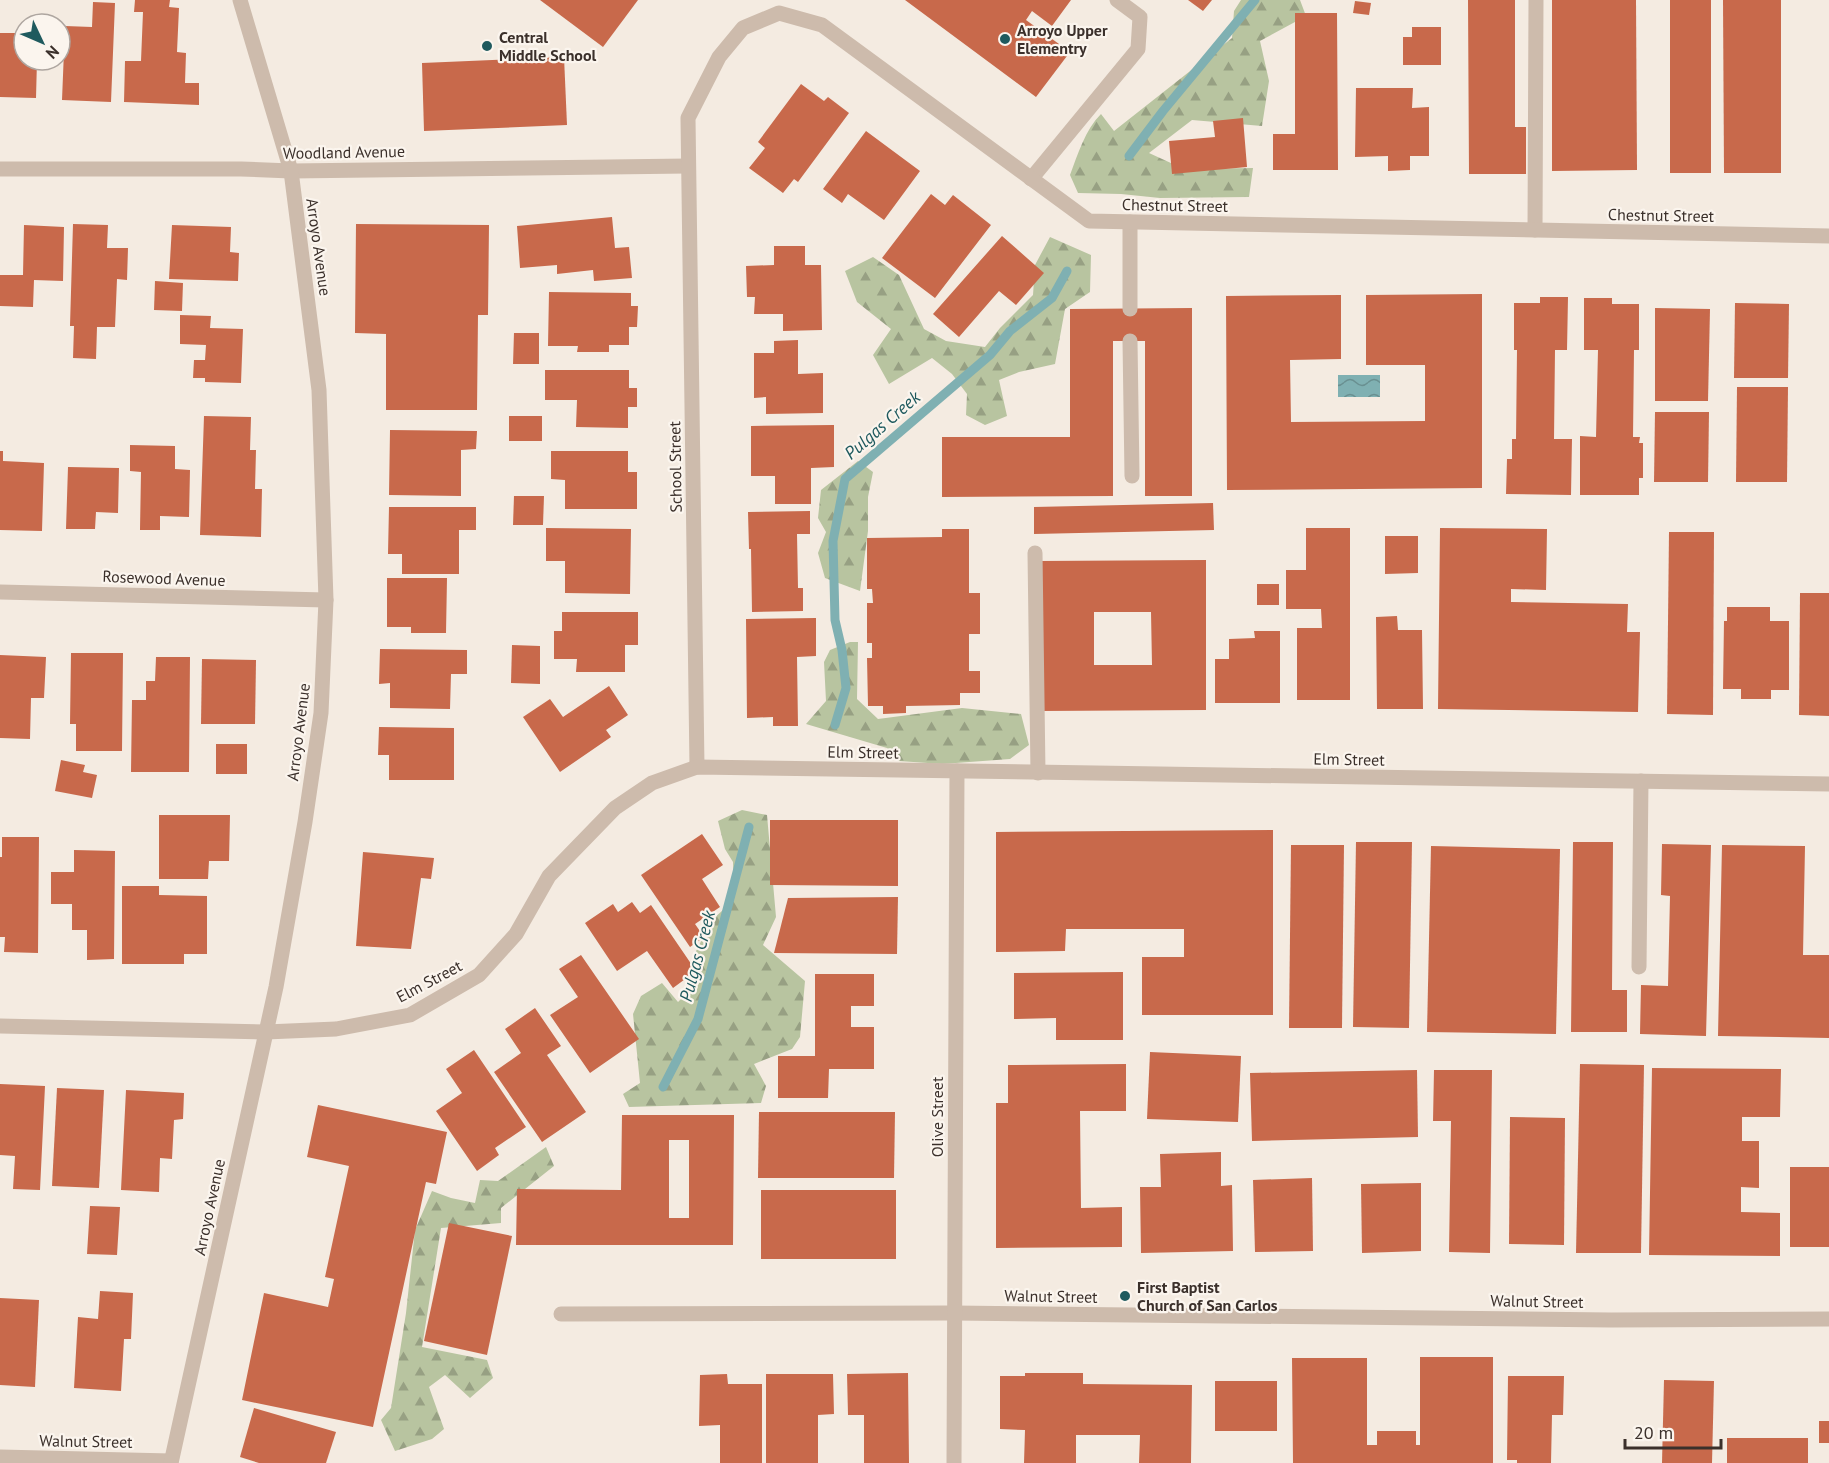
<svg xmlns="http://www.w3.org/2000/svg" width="1829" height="1463" viewBox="0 0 1829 1463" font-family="'PT Sans',sans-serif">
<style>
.forest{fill:url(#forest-firs)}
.water{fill:url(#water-waves)}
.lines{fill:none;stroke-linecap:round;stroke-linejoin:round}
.stream{stroke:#7fb0b2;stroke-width:9}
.building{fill:#c8694b;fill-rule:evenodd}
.lane{stroke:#cdbbac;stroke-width:15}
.street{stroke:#cdbbac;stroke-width:15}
.poi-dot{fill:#1f5a5e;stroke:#fbf5ee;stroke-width:2}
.labels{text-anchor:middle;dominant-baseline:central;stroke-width:4.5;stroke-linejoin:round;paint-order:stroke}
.poi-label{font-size:16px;font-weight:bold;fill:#3b302b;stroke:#fbf5ee;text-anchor:start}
.street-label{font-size:16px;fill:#3b302b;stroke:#fbf5ee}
.water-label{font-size:18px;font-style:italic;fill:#1f5a5e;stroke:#fbf5ee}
</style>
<defs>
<pattern id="forest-firs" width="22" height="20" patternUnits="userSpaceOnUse" patternTransform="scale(1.5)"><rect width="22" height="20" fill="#b8c4a0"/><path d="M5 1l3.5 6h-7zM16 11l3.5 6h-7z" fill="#97a083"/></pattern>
<pattern id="water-waves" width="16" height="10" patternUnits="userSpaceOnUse" patternTransform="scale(1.5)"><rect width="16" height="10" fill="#7fb0b2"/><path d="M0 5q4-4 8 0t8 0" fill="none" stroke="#699091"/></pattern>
</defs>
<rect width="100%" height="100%" fill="#f4ebe1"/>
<g class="forest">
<path d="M1241,0H1300L1306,16L1260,41L1269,81L1262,126L1192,120L1149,153L1184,169L1253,168L1249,197L1160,198L1121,194L1078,193L1070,175C1078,154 1085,130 1101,114L1114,131L1232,38L1234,11Z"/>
<path d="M1050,237L1091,255L1090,292L1065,309L1055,364L1019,372L999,380L1007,416L985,425L966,415L967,394L952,374L932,358L889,384L873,355L891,329L857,302L845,271L873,257L899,275L924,329L946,341L985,347L1000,328L1033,295L1035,265Z"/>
<path d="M858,461L873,472L868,497V531L860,591L825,578L818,553L826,532L818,518L821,490Z"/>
<path d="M850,642H858L857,699L878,719L962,708L1021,714L1029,745L1010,759L942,764L899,761L887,748L806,724L826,701L824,662L830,650Z"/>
<path d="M742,810L767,815L776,917L763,945L805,981L800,1037L792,1049L754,1064L766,1086L761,1103L629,1107L623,1094L640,1083L633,1014L641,996L662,983L678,1002L692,988L694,955L712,920L734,900L733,862L725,849L718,821Z"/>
<path d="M546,1147L554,1166L501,1208V1223L441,1228L422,1347L487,1360L493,1378L470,1398L445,1375L429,1387L444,1429L432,1439L395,1451L381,1420L391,1408L406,1313L415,1230L432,1191L451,1198L475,1203L480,1180L498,1181Z"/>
</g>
<rect class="water" x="1338" y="375" width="42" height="22"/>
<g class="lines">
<g class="stream">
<path d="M1129,156L1163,111L1255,0"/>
<path d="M835,725L846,688L842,650L835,620L833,541L845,479L990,355L1010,331L1052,298L1067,271"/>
<path d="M663,1087L698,1019L749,827"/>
</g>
</g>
<g class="building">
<path d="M135,0H170L169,7L179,8L177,52L186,53L185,83H199V105L124,102L125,61H141L143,12H134Z"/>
<path d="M540,0H638L603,47Z"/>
<path d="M905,0H1071L1052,26L1032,11L1026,20L1070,52L1036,97Z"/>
<path d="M1188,0H1212L1203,11Z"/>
<path d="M1468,0H1515V127H1526V174H1469Z"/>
<path d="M1552,0H1636L1637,170L1552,171Z"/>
<rect x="1670" y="0" width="41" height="173"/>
<path d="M1723,0H1781V173H1724Z"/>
<path d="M1355,1L1371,3L1369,15L1353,13Z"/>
<path d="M93,2L115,3L111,102L62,100L65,26L92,27Z"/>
<path d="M1295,13H1337L1338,170H1273V134H1295Z"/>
<path d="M1412,27H1441V65H1403V37H1412Z"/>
<path d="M0,33H24V60H37L36,98L0,97Z"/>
<path d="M564,57L567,125L424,131L422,63Z"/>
<path d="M801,84L824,101L828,97L849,113L798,182L794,179L783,193L749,168L765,148L758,142Z"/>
<path d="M1356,88H1413L1412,108L1429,107V156H1410V170L1388,171V156L1355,157Z"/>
<path d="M1243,118L1247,167L1172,174L1169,141L1215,137L1213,121Z"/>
<path d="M866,131L920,171L884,220L848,194L842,203L823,189Z"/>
<path d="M931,194L945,205L953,195L991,225L935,298L882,258Z"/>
<path d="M612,217L615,248L629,247L632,278L594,281L593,270L557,274V265L520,268L517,226Z"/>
<path d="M73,224L108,225L107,248H128L127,280L117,279L115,327H97L96,359L73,358L74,326H70Z"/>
<path d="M356,224L489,225L488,315H478L477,410H386V334L355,333Z"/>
<path d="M24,225L64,227L63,281L34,280L33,307L0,306V275H23Z"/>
<path d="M172,225L231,227L230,252L239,253L238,281L169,279Z"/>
<path d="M1002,236L1044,273L1016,305L999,291L959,337L933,314Z"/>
<path d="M774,246H805V265H821L822,330L783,331V314H754L755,297H747L746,266L774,265Z"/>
<path d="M155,281L183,283L182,311L154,310Z"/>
<path d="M549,292L631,293V306H638L637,327H629V345H609V352H577L578,346H548Z"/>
<path d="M1482,294V488L1227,490L1226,296L1341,295V359L1290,360L1291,422L1425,421V365H1366V295Z"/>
<path d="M1540,297H1568L1567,350H1555L1554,439H1572L1571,495L1506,494L1507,459H1512V439H1516L1517,350H1514V303H1540Z"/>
<path d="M1584,298H1612V304H1639V350H1634L1633,437H1640L1639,443H1643V478H1639V495H1580V436L1596,437L1598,350H1584Z"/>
<path d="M1735,303L1789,304L1788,378H1734Z"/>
<path d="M1192,308V496H1145V341H1113V496L942,497V437H1070V309Z"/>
<path d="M1655,308L1710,309L1708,401H1655Z"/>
<path d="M180,315L211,316L210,328L243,329L241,383L205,382V378H193L194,360H205L206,345L180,344Z"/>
<path d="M514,333H539V364H513Z"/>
<path d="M798,340V374L823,373V413L766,414V397L754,398V353H774V341Z"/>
<path d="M545,370H629V388H637V407H628V428L576,427L577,400H545Z"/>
<path d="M1737,387H1788L1787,482H1736Z"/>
<path d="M1655,412H1709L1708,482H1654Z"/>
<path d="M204,416L251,417L250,450H256L255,489H262L261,537L200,535Z"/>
<rect x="509" y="416" width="33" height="25"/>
<path d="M834,425V467L811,468V504H775V476H751V426Z"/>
<path d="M390,430L477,431L476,449L461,450V496L389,495Z"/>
<path d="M130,445L175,446V469L190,470L189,517L160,516V530H140L141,472L130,471Z"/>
<path d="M0,451H3V461L44,463L42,531L0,530Z"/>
<path d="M551,451H628V472H637V509H565V480L551,479Z"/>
<path d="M68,467L119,468L118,513L96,512L95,529H66Z"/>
<path d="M514,496H544L543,525H513Z"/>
<path d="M1213,503L1214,530L1034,534V507Z"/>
<path d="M389,507H476V530H459V574H402V554H388Z"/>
<path d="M810,511V534H797L798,588H803V611L752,612L751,549H749L748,512Z"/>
<path d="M546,528L631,529L630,594L565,593V561H546Z"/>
<path d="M1306,528H1350V700H1297V628H1322L1321,609H1286V570H1306Z"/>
<path d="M1440,528L1547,529L1546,590L1511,589V602L1628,604L1627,632H1640L1638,712L1438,709Z"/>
<path d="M942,529H969V593H980V634H969V671H980V693H960V705L906,706V713L883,714V706H868L867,658H872V643H867V603H873L872,589H867V538L942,537Z"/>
<path d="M1669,532H1714L1713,715L1667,714Z"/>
<path d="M1385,536H1418V573L1385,574Z"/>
<path d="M1206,560V710L1041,711L1040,561ZM1094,612H1151L1152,665H1094Z"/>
<path d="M387,578H447L446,633H411V627H387Z"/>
<rect x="1257" y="584" width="22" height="21"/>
<path d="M1800,593H1829V716L1799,715Z"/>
<path d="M1727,607H1770V621H1789V690H1771V699H1741V689H1723L1724,621H1727Z"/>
<path d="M562,612H638V645H625V672H576L577,659H554V631H562Z"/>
<path d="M1397,616L1398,630H1422L1423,709H1377L1376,617Z"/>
<path d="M816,618V656L797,657L798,726H773V717L747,718L746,619Z"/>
<path d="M1254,631H1280V703H1215V659H1229V639L1255,638Z"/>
<path d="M512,645L540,646V684L511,683Z"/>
<path d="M380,649L467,650V674H451L450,709L390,708V683L379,684Z"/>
<path d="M71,653H123L122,751H76V724H70Z"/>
<path d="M0,655L46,657L44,698H31L30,739L0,738Z"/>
<path d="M156,657H190L189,772H131L132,700H146V681H155Z"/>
<path d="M202,659L256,660L255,724H201Z"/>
<path d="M609,686L628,715L606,730L611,737L560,772L523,717L550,699L563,717Z"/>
<path d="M379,727L454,728V780H389V755H378Z"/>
<rect x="216" y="744" width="31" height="30"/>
<path d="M61,760L85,765L83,772L97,775L92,798L55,791Z"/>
<path d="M159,815H230L229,861H209L208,879H159Z"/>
<path d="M770,820H898V886L770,885Z"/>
<path d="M1273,830V1015H1142V957H1184V929H1066L1065,951L996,952V832Z"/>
<path d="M702,834L723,865L702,879L720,907L695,924L704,937L690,947L641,875Z"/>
<path d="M2,837H39L38,953L4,952L5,937H0V857H2Z"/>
<path d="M1356,842H1412L1409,1028L1353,1027Z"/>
<path d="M1573,842H1613L1612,990H1627V1032H1571Z"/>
<path d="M1662,844L1711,845L1706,1036L1640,1034L1641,985L1668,986L1670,896L1661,895Z"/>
<path d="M1291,845H1344L1342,1028H1289Z"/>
<path d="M1722,845L1805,846L1803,955H1829V1038L1718,1036Z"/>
<path d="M1431,846L1560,849L1556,1034L1427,1032Z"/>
<path d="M74,850L115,851L114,959L87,960V930H72V904H51V872H74Z"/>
<path d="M363,852L434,858L431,879L421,878L411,949L356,946Z"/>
<path d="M122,886H159V895L207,896V954H184V964H122Z"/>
<path d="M898,897L897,954L774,953L788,898Z"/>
<path d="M632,902L640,913L651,905L696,971L673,988L647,951L617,971L585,923L613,904L618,912Z"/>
<path d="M581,955L639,1039L590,1073L550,1015L578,997L559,969Z"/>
<path d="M1123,972V1040H1056V1018L1014,1019V973Z"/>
<path d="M815,974H874V1006H851V1027H874V1069H829L828,1098H778V1056H815Z"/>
<path d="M535,1008L561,1046L547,1055L586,1112L542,1142L494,1072L521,1053L505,1029Z"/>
<path d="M474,1050L526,1127L495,1148L499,1155L477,1171L436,1111L462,1093L446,1069Z"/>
<path d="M1150,1052L1241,1056L1238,1122L1147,1119Z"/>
<path d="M1126,1064V1111H1080L1081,1208L1122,1207V1247L996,1248V1103H1008V1065Z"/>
<path d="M1580,1064L1644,1065L1641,1253H1576Z"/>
<path d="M1652,1068L1781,1069L1780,1117H1742V1141H1759V1188L1741,1187V1212L1780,1213V1256L1649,1255Z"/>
<path d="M1417,1070L1418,1137L1252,1141L1250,1073Z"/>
<path d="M1434,1070H1492L1490,1253L1449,1252L1451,1121H1433Z"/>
<path d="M0,1084L45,1086L40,1190L13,1189L15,1156L0,1155Z"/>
<path d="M57,1088L104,1090L99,1188L52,1186Z"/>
<path d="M126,1090L184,1093L183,1119L174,1120L172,1159L160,1158L159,1192L121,1190Z"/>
<path d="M318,1105L447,1132L436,1184L426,1182L373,1427L242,1400L264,1293L328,1307L334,1279L325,1277L349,1166L307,1157Z"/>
<path d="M759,1112H895L894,1178H758Z"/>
<path d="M622,1115H734L733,1245H516L517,1189L621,1190ZM669,1140H689V1218H669Z"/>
<path d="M1510,1117L1565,1118L1564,1245L1509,1244Z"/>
<path d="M1221,1152V1186L1232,1185L1233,1251L1141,1253L1140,1187H1161L1160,1154Z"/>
<rect x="1790" y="1167" width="39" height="80"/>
<path d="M1312,1178L1313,1251L1255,1252L1253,1180Z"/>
<path d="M1421,1183V1251L1362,1253L1361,1184Z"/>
<rect x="761" y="1190" width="135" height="69"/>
<path d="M90,1206L120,1207L117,1255L87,1254Z"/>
<path d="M449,1223L512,1236L487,1355L424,1341Z"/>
<path d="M100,1291L133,1293L131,1339H124L121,1391L74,1388L78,1317L98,1319Z"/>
<path d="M0,1298L39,1300L35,1387L0,1385Z"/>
<path d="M1420,1357H1493V1463H1293L1292,1358H1367V1445H1377V1431H1416V1445H1420Z"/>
<path d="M908,1373L909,1463H864V1415H848L847,1374Z"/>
<path d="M1025,1373H1083V1384L1192,1385L1191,1463H1139L1140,1435H1076V1463H1024L1025,1430L1000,1429V1376H1025Z"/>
<path d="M727,1374L728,1384H762V1463H720V1425L699,1426L700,1375Z"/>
<path d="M766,1374H833L834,1414L818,1415V1463H766Z"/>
<path d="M1508,1376H1564L1563,1415H1552L1551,1463H1517V1460H1507Z"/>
<path d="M1664,1380L1714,1381L1712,1463H1662Z"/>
<rect x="1215" y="1381" width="62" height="50"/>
<path d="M254,1408L336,1432L326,1463H259L240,1457Z"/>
<rect x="1819" y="1421" width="10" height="22"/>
<rect x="1727" y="1438" width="81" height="25"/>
</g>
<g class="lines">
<g class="lane">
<path d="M1031,179L1138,49L1140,17L1117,0"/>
<path d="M1130,222V309"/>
<path d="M1535,230L1536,0"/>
<path d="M1130,341L1132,476"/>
<path d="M1035,553L1038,773"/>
<path d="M1639,967L1641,781"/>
</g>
<g class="street">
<path d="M0,169H241L291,171L688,166"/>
<path d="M0,592L326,600"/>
<path d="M697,767L688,118L719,57L743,28L779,13L822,25L1089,221L1829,236"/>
<path d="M0,1026L266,1032L336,1029L410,1015L479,975L516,934L549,876L615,808L652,783L697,767L1829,784"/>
<path d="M561,1314L954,1313L1611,1320L1829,1319"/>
<path d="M0,1457L171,1461"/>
<path d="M171,1463L276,987L305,822L321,713L326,600L319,390L291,171L240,0"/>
<path d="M954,1463L957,771"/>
</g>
</g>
<g class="poi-dot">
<circle cx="1005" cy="39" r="6"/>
<circle cx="487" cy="46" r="6"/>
<circle cx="1125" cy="1296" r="6"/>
</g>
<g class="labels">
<g class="poi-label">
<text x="1017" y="30">Arroyo Upper<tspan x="1017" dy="18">Elementry</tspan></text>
<text x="499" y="37">Central<tspan x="499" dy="18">Middle School</tspan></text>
<text x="1137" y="1287">First Baptist<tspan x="1137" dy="18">Church of San Carlos</tspan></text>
</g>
<g class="street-label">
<text transform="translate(344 152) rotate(-1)">Woodland Avenue</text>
<text transform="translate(1175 205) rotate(1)">Chestnut Street</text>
<text transform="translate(1661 215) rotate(1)">Chestnut Street</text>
<text transform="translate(319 247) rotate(82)">Arroyo Avenue</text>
<text transform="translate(675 467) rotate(-91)">School Street</text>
<text transform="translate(164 578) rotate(2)">Rosewood Avenue</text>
<text transform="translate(298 732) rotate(-83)">Arroyo Avenue</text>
<text transform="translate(863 752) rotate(1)">Elm Street</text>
<text transform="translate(1349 759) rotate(1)">Elm Street</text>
<text transform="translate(429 981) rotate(-28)">Elm Street</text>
<text transform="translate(937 1117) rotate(-90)">Olive Street</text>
<text transform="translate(209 1207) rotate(-78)">Arroyo Avenue</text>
<text transform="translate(1051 1296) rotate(1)">Walnut Street</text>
<text transform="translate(1537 1301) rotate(1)">Walnut Street</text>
<text transform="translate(86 1441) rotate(1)">Walnut Street</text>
</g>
<g class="water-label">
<text transform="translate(882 425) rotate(-41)">Pulgas Creek</text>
<text transform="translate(697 956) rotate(-75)">Pulgas Creek</text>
</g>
</g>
<g transform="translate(42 42) rotate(134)"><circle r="28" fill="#fbf5ee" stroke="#aea6a0" stroke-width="1.5"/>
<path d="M0-4.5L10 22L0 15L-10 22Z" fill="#1f5a5e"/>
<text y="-9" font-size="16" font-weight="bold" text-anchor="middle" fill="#3b302b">N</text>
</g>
<path d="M1625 1439v9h96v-9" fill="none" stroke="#3b302b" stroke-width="3"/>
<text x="1634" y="1439" font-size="18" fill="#3b302b" stroke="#fbf5ee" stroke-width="4.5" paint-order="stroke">20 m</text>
</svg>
